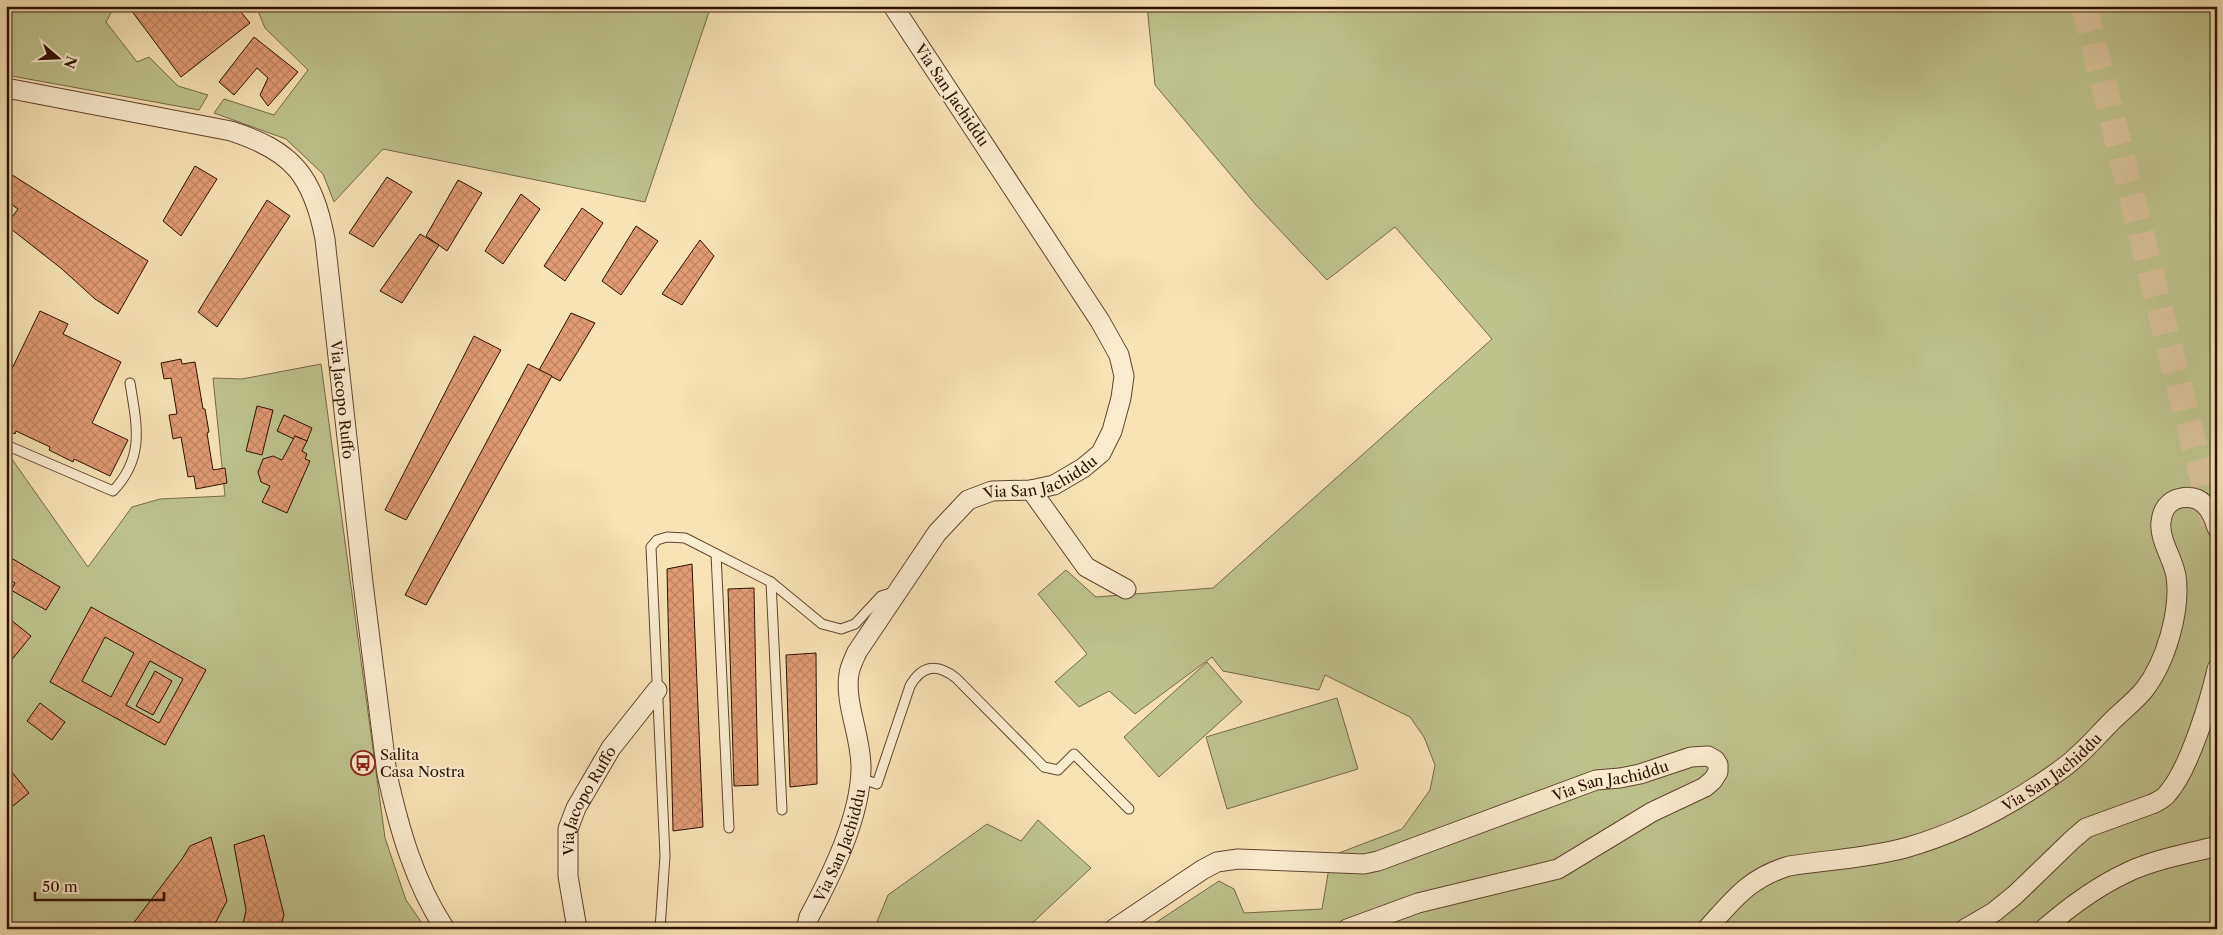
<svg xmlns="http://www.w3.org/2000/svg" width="2223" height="935" viewBox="0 0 2223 935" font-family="'Libre Caslon Text',serif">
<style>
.grass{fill:#bec38c;stroke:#766a46}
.building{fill:url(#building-cross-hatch);stroke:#2e1000;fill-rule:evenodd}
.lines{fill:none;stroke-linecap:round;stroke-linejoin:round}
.secondary-tunnel{stroke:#d9c399;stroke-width:26;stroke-dasharray:26 13;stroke-linecap:butt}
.lane-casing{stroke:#60452d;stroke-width:11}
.street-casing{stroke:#60452d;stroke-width:21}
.lane{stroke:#faedce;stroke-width:9}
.street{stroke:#faedce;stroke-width:19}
.labels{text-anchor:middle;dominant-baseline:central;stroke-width:4;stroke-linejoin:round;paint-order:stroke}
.street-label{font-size:15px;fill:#2e1000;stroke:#faedce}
.poi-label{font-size:15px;fill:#2e1000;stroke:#faedce;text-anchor:start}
</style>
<defs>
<pattern id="building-cross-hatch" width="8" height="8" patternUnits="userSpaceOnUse" patternTransform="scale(1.25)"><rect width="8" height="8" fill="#e19b73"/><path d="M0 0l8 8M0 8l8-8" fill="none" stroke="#c18462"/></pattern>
</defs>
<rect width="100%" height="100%" fill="#f7e3b4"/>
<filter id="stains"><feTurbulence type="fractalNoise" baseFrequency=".004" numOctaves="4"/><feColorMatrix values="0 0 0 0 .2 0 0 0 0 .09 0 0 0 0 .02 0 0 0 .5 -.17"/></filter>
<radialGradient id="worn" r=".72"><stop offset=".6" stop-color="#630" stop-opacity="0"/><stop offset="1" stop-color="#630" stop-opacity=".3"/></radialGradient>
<g class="grass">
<path d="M6,6H106L111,13L106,22L137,62L149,57L178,86L208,95L199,110L6,75Z"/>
<path d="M256,6H711L645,202L383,149L334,202L323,174L286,139L214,113L224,99L274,115L308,70L265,28Z"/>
<path d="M1147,6H2217V929H1146L1219,881L1234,889L1244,913L1322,909L1331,856L1402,829L1430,790L1435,765L1424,737L1410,717L1325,675L1319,690L1223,671L1212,657L1135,714L1109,691L1079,707L1055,682L1087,654L1038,594L1066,570L1096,597L1213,588L1492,339L1395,227L1327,280L1256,205L1155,85Z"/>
<path d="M321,364L385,838L406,900L426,929H6V459L9,455L88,567L132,507L160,499L225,496L213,378L242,379Z"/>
<path d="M1207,662L1242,702L1159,777L1124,737Z"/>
<path d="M1337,698L1358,769L1227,809L1206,737Z"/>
<path d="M1038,820L1091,868L1026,929H874L888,895L987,824L1021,841Z"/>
</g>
<g class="building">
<path d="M128,6H236L250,23L181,77Z"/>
<path d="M254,37L298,72L268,106L260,95L268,78L257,68L234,95L219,82Z"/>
<path d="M195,166L217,179L181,236L163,221Z"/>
<path d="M6,171L148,261L118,314L95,299L62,269L6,225L18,209L6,201Z"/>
<path d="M387,177L412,192L373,247L349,233Z"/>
<path d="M458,180L482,193L447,251L426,236Z"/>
<path d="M521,194L540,209L503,264L485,251Z"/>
<path d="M267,200L290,216L217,327L198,312Z"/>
<path d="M582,208L603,223L565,281L544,266Z"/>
<path d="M636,226L658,241L621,295L602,281Z"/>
<path d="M420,234L439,245L402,303L380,291Z"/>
<path d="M700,240L714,256L682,305L662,294Z"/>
<path d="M40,311L68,324L63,334L121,362L92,423L128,440L110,476L74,459L73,462L49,450L50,447L16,431L15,434L6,430V381Z"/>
<path d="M571,313L595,323L560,381L539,370Z"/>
<path d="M474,336L501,350L406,520L385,510Z"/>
<path d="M181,359L182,364L195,362L203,409H205L209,432L207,433L213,470L225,468L227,483L196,489L194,476L188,477L181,437L173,439L169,415L177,414L171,378L164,379L161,363Z"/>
<path d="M528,364L552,376L426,605L405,595Z"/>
<path d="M257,406L273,410L262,455L246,451Z"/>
<path d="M284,415L312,428L307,441L295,436L294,439L277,431Z"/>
<path d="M295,436L307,441L302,451L307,454L305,459L310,461L287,513L262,502L270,486L261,482L258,472L263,459L273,456L282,460Z"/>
<path d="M13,559L60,587L46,610L11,590L15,583L6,578V571Z"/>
<path d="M692,564L703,827L673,831L667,569Z"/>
<path d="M754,588L758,785L734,786L728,589Z"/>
<path d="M91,607L206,670L165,745L50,682ZM105,637L134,653L111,697L82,681ZM150,661L183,679L159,723L126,705Z"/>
<path d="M6,616L31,636L6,667Z"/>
<path d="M816,653L817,784L790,787L786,655Z"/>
<path d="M155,671L172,681L153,715L136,706Z"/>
<path d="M40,703L65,722L52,740L27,721Z"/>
<path d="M7,766L29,793L13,806L6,798Z"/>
<path d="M264,835L284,915L280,929H242L246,910L234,845Z"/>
<path d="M211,837L227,901L212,929H129L182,859L190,846Z"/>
</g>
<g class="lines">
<path class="secondary-tunnel" d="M2084,6L2215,529"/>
<defs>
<g id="lane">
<path d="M6,445L113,491C145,457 137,426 130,383"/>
<path d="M716,554L729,828"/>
<path d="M771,582L782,810"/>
<path d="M860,778L877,784L910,686C922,665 937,663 956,678L1044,767L1058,770L1074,754L1129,809"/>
<path d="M660,929L665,856L651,547L657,540L667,537L685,538L771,582L822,624L841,629L855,624L881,596L894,592"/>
</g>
<g id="street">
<path id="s1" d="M6,88L231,131C293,151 313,176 325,239L363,583L387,774C399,828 414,882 445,929"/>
<path d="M1031,490L1086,567L1126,589"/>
<path id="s2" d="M577,929L568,876V829L576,808L611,748L657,690"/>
<path id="s3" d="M806,929L809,917C832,874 860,818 861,769C862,738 844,703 849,674C850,666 854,659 857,652L937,533L968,500L992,491L1031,490L1054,485L1083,468L1101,453L1112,431L1121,398L1124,376L1119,355L1100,321L893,6"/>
<path id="s4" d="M1114,929L1202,870L1217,862L1238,859L1364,864L1378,861L1596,780L1620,778L1640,774L1691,757L1708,756L1715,760L1718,765V772L1713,780L1705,787L1652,812L1558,869L1418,903L1347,929"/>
<path id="s5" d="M1707,929C1734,899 1749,878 1789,866C1827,860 1868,858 1905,848C1962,832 2015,803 2063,768C2081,755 2096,737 2112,721C2122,711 2135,701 2144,690C2166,662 2181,610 2176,576C2173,558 2159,540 2161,522C2162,510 2169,500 2181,498C2202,494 2212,510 2217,528"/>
<path d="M1965,929L1994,912L2015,895L2073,839L2086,828L2152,804C2158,801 2164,799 2168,793C2189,769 2210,701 2217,669"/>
<path d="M2044,929C2069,907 2098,886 2128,872C2156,859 2187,854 2217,846"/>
</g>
</defs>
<use href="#lane" class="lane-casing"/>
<use href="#street" class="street-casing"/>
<use href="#lane" class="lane"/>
<use href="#street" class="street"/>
</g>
<defs>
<symbol id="bus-ring" viewBox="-11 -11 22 22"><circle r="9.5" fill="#faedce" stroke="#8f2418" stroke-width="1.5"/><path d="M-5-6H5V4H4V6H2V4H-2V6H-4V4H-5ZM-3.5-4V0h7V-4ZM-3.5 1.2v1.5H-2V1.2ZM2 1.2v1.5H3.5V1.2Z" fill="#8f2418"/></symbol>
</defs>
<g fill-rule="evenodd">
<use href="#bus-ring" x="349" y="749" width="28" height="28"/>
</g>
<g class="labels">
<g class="street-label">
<text transform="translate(952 95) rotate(56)">Via San Jachiddu</text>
<text stroke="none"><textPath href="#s1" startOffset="544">Via Jacopo Ruffo</textPath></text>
<text stroke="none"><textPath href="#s3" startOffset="556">Via San Jachiddu</textPath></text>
<text stroke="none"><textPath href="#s5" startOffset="389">Via San Jachiddu</textPath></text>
<text stroke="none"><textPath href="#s4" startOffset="531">Via San Jachiddu</textPath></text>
<text stroke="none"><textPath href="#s2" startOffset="134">Via Jacopo Ruffo</textPath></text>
<text stroke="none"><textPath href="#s3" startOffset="91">Via San Jachiddu</textPath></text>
</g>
<g class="poi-label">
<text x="380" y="754">Salita<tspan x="380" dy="17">Casa Nostra</tspan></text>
</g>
</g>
<rect width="2223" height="935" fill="none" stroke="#f7e3b4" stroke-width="25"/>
<rect x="8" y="8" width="2208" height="920" fill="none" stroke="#2e1000" stroke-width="2.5"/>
<rect x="12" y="12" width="2198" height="910" fill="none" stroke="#2e1000"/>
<g transform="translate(58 58) rotate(109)" stroke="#faedce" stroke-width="4" paint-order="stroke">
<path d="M0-4L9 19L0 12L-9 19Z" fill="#2e1000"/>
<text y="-8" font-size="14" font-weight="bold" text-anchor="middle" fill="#2e1000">N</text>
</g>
<path d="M35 892v8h129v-8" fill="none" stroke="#2e1000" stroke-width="2.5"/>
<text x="42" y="892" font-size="15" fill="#2e1000" stroke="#faedce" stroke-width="4" paint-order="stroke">50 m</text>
<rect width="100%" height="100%" filter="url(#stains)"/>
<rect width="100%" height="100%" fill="url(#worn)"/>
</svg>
